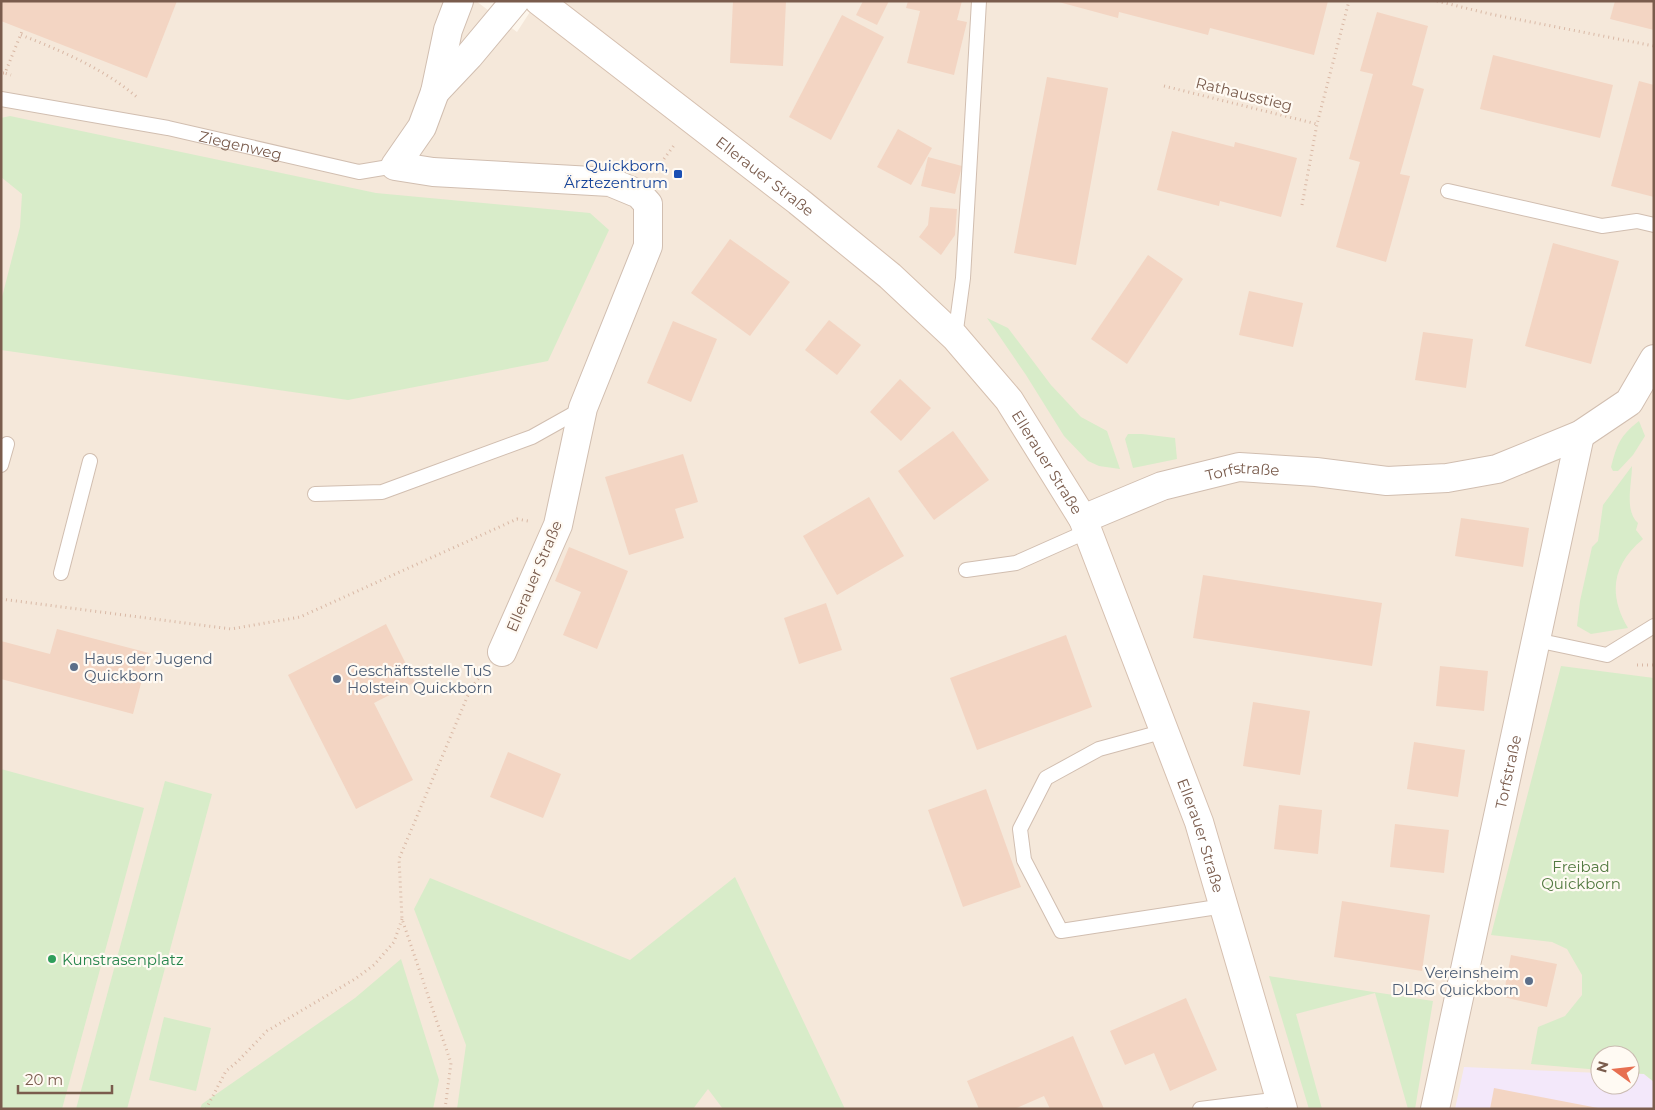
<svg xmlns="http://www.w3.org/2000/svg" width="1655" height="1110" viewBox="0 0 1655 1110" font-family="Montserrat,sans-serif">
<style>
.residential{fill:#f5e8da;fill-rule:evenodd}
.education{fill:#f3e8fa}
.green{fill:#d8ecc9}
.building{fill:#f3d5c3}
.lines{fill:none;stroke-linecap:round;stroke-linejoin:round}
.service-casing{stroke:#d1beb0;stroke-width:16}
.minor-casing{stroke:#d1beb0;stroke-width:30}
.secondary-casing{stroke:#d6c0b0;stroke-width:30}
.path{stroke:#d9b8a5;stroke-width:3;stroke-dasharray:1 4;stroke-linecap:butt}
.service{stroke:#fff;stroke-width:14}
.minor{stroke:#fff;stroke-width:28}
.secondary{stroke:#fff;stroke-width:28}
.transit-dot{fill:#1a4fb4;stroke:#fffaf3;stroke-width:2}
.service-dot{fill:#5c6f8a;stroke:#fffaf3;stroke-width:2}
.leisure-dot{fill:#2e9e5b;stroke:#fffaf3;stroke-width:2}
.labels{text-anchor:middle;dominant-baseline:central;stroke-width:4.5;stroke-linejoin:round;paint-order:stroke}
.street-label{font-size:15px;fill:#7a5c4d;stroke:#fffaf3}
.transit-label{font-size:15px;fill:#164399;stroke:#fffaf3;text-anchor:end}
.service-label{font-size:15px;fill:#4e5e75;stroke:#fffaf3;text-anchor:start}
.park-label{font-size:15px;fill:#537a41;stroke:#fffaf3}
.leisure-label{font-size:15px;fill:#27864d;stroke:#fffaf3;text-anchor:start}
</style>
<rect width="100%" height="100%" fill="#fdf6ec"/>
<path class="residential" d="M1,1H476L517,32L537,1H1654V1109H1ZM1600,1055H1630V1085H1600Z"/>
<path class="education" d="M1464,1067L1600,1073V1085H1630V1074H1644L1654,1082V1109H1455Z"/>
<g class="green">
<path d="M10,116L376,193L590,213L609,230L548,361L348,400L1,350V301L20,227L22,194L1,177V118Z"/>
<path d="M987,318L1008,328L1051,385L1081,417L1107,431L1120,469L1099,466L1088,461L1064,436L1026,375Z"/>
<path d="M1639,421L1645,436L1633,455L1618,471H1613L1611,467C1617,444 1620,436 1639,421Z"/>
<path d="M1128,434H1142L1175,438L1177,459L1133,468L1125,439Z"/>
<path d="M1632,466C1632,483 1624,511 1638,523L1636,530L1643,539C1612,565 1608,594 1628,628L1591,634L1577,626L1580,601L1592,547L1598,541L1603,505Z"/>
<path d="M1561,666L1654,678V1082L1644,1074L1630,1073V1055H1600V1070L1531,1064L1538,1027L1565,1016L1582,995V975L1567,949L1552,942L1491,935Z"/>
<path d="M1,769L144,808L62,1109H1Z"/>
<path d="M165,781L212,794L127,1109H76Z"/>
<path d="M735,877L845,1109H723L708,1089L693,1109H457L466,1045L414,909L430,878L630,960Z"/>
<path d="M401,959L439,1080L433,1109H200L202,1104L355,998Z"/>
<path d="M1269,976L1433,1001L1415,1109H1408L1375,993L1296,1014L1322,1109H1309Z"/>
<path d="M164,1017L211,1028L196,1091L149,1080Z"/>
</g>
<g class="building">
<path d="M1,1H177L147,78L1,21Z"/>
<path d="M733,1H786L783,66L730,63Z"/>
<path d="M863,1H889L877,25L856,15Z"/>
<path d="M908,1H962L957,20L967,22L954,75L907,63L920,11L906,8Z"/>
<path d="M1055,1H1328L1314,55L1210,28L1208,35L1119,12L1118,18Z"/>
<path d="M1615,1H1654V30L1610,19Z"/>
<path d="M1377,12L1428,26L1412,85L1424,89L1400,174L1410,176L1386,262L1336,247L1360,162L1349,159L1373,74L1360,71Z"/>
<path d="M842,15L884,37L831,140L789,117Z"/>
<path d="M1493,55L1613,85L1600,138L1480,109Z"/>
<path d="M1047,77L1108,88L1076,265L1014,253Z"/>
<path d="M1639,81L1654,85V197L1611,186Z"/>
<path d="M898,129L932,148L911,185L877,167Z"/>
<path d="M1172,131L1234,147L1235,142L1297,158L1281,217L1220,201L1219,206L1157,190Z"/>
<path d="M928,157L962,166L955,194L921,186Z"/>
<path d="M930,207L957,209L955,235L941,255L919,237L928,225Z"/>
<path d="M730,239L790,282L750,336L691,293Z"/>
<path d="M1553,243L1619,261L1591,364L1525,346Z"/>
<path d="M1148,255L1183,279L1127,364L1091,339Z"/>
<path d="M1249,291L1303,303L1293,347L1239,335Z"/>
<path d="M829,320L861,345L837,375L805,350Z"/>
<path d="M673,321L717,339L691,402L647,383Z"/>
<path d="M1423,332L1473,339L1466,388L1415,380Z"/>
<path d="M900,379L931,408L901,441L870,412Z"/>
<path d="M953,431L989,480L934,520L898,471Z"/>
<path d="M683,454L698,502L675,509L684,538L629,555L605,477Z"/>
<path d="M869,497L904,556L837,595L803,536Z"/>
<path d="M1461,518L1529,528L1523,567L1455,556Z"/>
<path d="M569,547L628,571L597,649L563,635L581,592L555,581Z"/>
<path d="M1203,575L1382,603L1372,666L1193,638Z"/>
<path d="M826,603L842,650L799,664L784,618Z"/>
<path d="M386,624L415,682L374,703L413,780L356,809L288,675Z"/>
<path d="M57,629L149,653L133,714L1,679V641L50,654Z"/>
<path d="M1066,635L1092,707L977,750L950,678Z"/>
<path d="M1440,666L1488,671L1484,711L1436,706Z"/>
<path d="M1253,702L1310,711L1300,775L1243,766Z"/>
<path d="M1414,742L1465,750L1458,797L1407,789Z"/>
<path d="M508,752L561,774L543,818L490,797Z"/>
<path d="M986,789L1021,887L963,907L928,810Z"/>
<path d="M1279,805L1322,810L1318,854L1274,849Z"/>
<path d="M1395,824L1449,830L1444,873L1390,867Z"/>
<path d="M1342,901L1430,915L1422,971L1334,957Z"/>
<path d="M1511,955L1557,964L1547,1007L1503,997Z"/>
<path d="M1186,998L1217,1070L1170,1091L1154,1053L1125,1065L1110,1031Z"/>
<path d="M1073,1036L1104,1109H1050L1044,1096L1014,1109H979L967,1081Z"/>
<path d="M1494,1088L1598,1108V1109H1490Z"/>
</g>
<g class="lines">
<defs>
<g id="service">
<path id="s1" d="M1,99L168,128L359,172L395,166"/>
<path d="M1448,191L1602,226L1637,221L1654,225"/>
<path d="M955,337L963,278L979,1"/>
<path d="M1,465L7,444"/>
<path d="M315,494L382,492L532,437L582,409"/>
<path d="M966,570L1016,563L1088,531"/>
<path d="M61,573L90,461"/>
<path d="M1536,640L1607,655L1654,626"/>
<path d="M1165,731L1099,749L1046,778L1020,829L1024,860L1061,931L1224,906"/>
<path d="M1200,1109L1280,1099"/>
</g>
<g id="minor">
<path d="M459,1L448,30L435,92L422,127L395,166L433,172L610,182L639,194L648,204V246L583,408L558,525L502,652"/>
<path d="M435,92L469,56L515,1"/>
<path id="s2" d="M1083,519L1162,486L1239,467L1316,472L1387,481L1447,478L1497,469L1580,435L1629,402L1654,359"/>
<path id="s3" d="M1435,1109L1580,435"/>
</g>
<g id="secondary">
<path id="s4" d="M539,1L798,201L890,276L955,337L1009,400L1083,519L1199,822L1283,1109"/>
</g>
</defs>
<use href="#service" class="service-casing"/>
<use href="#minor" class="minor-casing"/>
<use href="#secondary" class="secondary-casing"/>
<g class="path">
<path d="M1437,1L1490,14L1654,46"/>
<path d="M21,35C62,51 105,69 139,99"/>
<path d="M1,72L11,75"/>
<path d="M3,73H5L23,29"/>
<path d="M1164,86L1317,124L1349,1"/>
<path d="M655,171L675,144"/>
<path d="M1302,205L1317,124"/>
<path d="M1,599L231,629L300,617L517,519L528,521"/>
<path d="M1637,665H1654"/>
<path d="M206,1109L226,1071L238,1061L267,1031L355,979L374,965L394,942L402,919"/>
<path d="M445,1109L451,1063L402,919L399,859L471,688L482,674"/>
</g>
<use href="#service" class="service"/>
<use href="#minor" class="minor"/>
<use href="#secondary" class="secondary"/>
</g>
<rect class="transit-dot" x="673" y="169" width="10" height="10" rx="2.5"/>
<g class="service-dot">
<circle cx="74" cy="667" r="5"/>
<circle cx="337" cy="679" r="5"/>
<circle cx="1529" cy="981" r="5"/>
</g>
<circle class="leisure-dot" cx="52" cy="959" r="5"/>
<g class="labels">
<g class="street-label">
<text transform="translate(1244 94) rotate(14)">Rathausstieg</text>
<text stroke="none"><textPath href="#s1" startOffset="244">Ziegenweg</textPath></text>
<text stroke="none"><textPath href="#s4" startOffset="286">Ellerauer Straße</textPath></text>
<text stroke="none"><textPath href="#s4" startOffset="691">Ellerauer Straße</textPath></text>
<text stroke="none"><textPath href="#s2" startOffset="168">Torfstraße</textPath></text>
<text transform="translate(534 576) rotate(-67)">Ellerauer Straße</text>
<text stroke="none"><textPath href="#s3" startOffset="345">Torfstraße</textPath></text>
<text stroke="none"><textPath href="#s4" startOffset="1096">Ellerauer Straße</textPath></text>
</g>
<g class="transit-label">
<text x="668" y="165">Quickborn,<tspan x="668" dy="17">Ärztezentrum</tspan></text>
</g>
<g class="service-label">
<text x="84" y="658">Haus der Jugend<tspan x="84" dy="17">Quickborn</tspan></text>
<text x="347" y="670">Geschäftsstelle TuS<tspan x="347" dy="17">Holstein Quickborn</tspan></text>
<text x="1519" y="972" text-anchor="end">Vereinsheim<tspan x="1519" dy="17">DLRG Quickborn</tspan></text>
</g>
<g class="park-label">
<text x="1581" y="866">Freibad<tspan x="1581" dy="17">Quickborn</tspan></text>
</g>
<g class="leisure-label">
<text x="62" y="959">Kunstrasenplatz</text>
</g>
</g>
<rect width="1655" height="1110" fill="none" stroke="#7a5c4d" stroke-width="5"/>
<g transform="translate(1615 1070) rotate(285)"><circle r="24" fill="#fffaf3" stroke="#cabbb1"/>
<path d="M0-4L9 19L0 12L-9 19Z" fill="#e76f51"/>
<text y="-8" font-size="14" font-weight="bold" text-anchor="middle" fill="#7a5c4d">N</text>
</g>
<path d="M18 1085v8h94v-8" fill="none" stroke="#7a5c4d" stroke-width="2.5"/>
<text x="25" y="1085" font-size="15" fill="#7a5c4d" stroke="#fffaf3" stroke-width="4" paint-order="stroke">20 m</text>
</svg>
